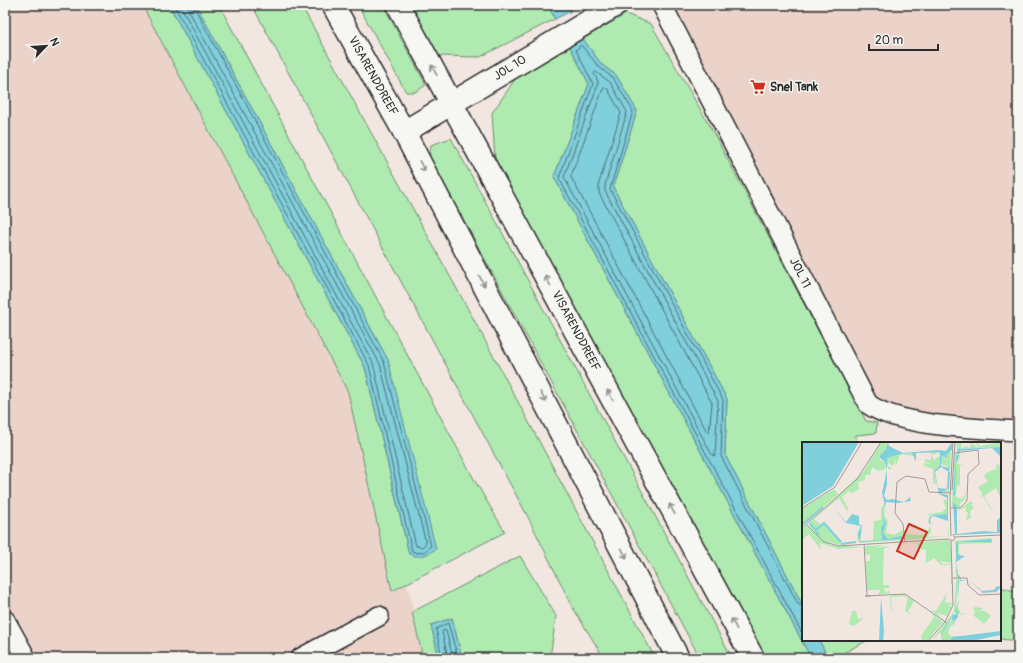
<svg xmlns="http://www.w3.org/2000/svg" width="1023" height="663" viewBox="0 0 1023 663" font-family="Pangolin,sans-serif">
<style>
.built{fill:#ebd3ca}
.green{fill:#afebb1;stroke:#6d8b6e}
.water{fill:#80cfdc;stroke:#5e8d95}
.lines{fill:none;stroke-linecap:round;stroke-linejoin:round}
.shore{stroke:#4d6d72;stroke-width:1}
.street-casing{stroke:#2b2b2b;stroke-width:22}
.secondary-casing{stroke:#2b2b2b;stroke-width:25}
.street{stroke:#f6f6f2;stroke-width:19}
.secondary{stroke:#f6f6f2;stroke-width:22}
.oneway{stroke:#90908e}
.labels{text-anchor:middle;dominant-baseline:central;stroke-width:3;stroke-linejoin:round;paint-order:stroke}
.street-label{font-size:12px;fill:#2b2b2b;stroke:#f6f6f2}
.poi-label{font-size:12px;font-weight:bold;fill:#2b2b2b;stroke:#f6f6f2;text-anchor:start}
.inset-river{fill:none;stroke:#80cfdc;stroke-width:2}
.inset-road{fill:none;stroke:#a29b98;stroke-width:1}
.view{fill:#c8321e;fill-opacity:0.15;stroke:#c8321e;stroke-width:2}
.inset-edge{fill:none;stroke:#2b2b2b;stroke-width:2}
</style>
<rect width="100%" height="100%" fill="#f1e6e0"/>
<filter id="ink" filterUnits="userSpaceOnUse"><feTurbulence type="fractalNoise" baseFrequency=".025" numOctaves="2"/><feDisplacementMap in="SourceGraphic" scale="8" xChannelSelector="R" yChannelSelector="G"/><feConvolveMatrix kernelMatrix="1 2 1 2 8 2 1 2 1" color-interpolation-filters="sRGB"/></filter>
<g filter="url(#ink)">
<g class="built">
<path d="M5,5H149L354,378L426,658H5Z"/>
<path d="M660,5H1018V429L873,413Z"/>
</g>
<g class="green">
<path d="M142,5H169L365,367L409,554L388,360L196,5H219L475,481L505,532L392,591L348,392Z"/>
<path d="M252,5H301L480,331L655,658H604L573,608L529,519Z"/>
<path d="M358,5H383L426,85L415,92H406Z"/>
<path d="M411,5H548L555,19L480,57L439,56Z"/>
<path d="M626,14L651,24L711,128L866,421L877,423L876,433L856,435V443H803V606L725,455L727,399L613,187L637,111L616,75L602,65L583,39Z"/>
<path d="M570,47L589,84L554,177L811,658H765L495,159L492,113L516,78Z"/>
<path d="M451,138L732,658H700L466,224L429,160L431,145Z"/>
<path d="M520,556L556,616L550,658H462L452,618L431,625L439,658H423L412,612Z"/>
<path d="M1000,587L1018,592V641L1000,639Z"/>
<path d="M819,640H868L834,658H828Z"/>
</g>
<g class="water">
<path d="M169,5H196L388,360L436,549C426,555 420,559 409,554L365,367Z"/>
<path d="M548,5H569L571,11L555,19Z"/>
<path d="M583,39L602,65L616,75L637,111L613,187L727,399L725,455L803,606V640H819L828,658H811L554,177L589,84L570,47Z"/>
<path d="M452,618L462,658H439L431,625Z"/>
</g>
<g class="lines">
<g class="shore">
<path d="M174,5L369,365L412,551L417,553L424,552L431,546L384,362L193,5"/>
<path d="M180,5L373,363L416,546L422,547L426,543L380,364L189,11L188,5"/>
<path d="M596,72L610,82L627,112L605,185V191L718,401L715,456L712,455L564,177L597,87L598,81L594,74Z"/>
<path d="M604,87L607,88L621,113L599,183V193L712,403L709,433L707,432L571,177Z"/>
<path d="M803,607L798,604L721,456L723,400L610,189L633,111L613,78L599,67L581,45L576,50L593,84L559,178L803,635"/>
<path d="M442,658L436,629L448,623L458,658"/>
<path d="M448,658L442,632L444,630L446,631L453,658"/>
</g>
<defs>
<g id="street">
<path d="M662,5L868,404C900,427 978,428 1018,431"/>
<path d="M5,620L26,658"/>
<path d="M301,658L379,616"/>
</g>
<g id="secondary">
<path d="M333,5L404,132L678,658"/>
<path d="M398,5L753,658"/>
<path d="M404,132L616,5"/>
</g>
</defs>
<use href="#street" class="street-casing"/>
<use href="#secondary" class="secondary-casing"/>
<use href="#street" class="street"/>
<use href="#secondary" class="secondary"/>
</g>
<defs><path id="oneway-shaft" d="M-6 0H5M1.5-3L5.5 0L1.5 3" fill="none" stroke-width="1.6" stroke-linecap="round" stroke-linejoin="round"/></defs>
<g class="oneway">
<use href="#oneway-shaft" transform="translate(434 70) rotate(-119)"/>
<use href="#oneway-shaft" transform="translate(422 166) rotate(62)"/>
<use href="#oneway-shaft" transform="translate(482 281) rotate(62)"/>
<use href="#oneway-shaft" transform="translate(548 281) rotate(-118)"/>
<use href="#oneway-shaft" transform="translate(610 395) rotate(-118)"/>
<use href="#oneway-shaft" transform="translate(543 397) rotate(62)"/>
<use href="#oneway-shaft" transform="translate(672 509) rotate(-118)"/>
<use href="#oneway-shaft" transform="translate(624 553) rotate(63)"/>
<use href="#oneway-shaft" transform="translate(734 624) rotate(-118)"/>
</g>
</g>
<defs>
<symbol id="supermarket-bare" viewBox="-9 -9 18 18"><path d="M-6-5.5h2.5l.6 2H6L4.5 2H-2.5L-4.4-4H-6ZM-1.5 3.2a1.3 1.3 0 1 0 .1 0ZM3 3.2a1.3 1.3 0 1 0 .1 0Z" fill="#c8321e" stroke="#f6f6f2" stroke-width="2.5" paint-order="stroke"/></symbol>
</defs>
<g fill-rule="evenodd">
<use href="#supermarket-bare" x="747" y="76" width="22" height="22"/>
</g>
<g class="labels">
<g class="street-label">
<text transform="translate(510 68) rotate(-32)">JOL 10</text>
<text transform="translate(373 76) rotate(61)">VISARENDDREEF</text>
<text transform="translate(800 273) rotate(63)">JOL 11</text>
<text transform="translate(576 331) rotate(62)">VISARENDDREEF</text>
</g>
<g class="poi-label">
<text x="770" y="87">Snel Tank</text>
</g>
</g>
<g transform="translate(802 442)">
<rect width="199" height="199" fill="#f1e6e0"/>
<path d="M79,0H86L83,9L85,12H81L79,15L77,14L78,18L83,20L84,36L83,27L76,29L70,25L68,33H63V38L56,40L57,47L51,50L52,53L47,49L40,55L47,68L45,69L37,56L12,77L19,83L22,81L36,98H39V102L55,101L38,103L21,99L6,82L62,29ZM155,0H159V6L165,4L166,6L169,4L168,0L176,6L174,0L178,4L199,0V5L156,7ZM149,8L147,50H138L146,48L148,26L139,23L148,24L139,22L140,13H143L142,16L145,17L144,13ZM128,10L138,9L139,12L138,24L132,29L135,48L134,42L131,41V27L122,24V21L130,22L123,20V17L129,18V12L132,18L138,14L137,10L131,13ZM110,11L113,13L114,20L112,14L101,12L98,13L94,24L93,23L94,20L92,17L93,21L90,24L86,20V24L91,27H86L84,17L88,12ZM156,11L154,14L151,53L155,15L159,12L155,22L162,23L156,24L158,25V43L155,44L154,53L155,56L162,55L164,49L161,48H164L163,56L155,57H165L158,61V66H154L152,62L153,65H150L151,36L153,12ZM199,20V57L194,46L182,54L189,66L194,63L189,67L188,66L181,54L179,56L180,51L176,45L186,39L182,35L184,31L194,27L195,21L197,24ZM32,47L36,52L0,84V66ZM141,58H145V72L128,73L129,74L127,76L129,91L125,95L146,94V80L147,94L104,98L103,92L121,93L125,84L122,93L123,96L128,84L126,79L128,74L125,72L140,70L144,66ZM169,59L171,62L168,63L172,65L168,70L169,76L164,78L166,70H164V65L153,70ZM83,60L82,81L79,86L80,98L102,95L101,98L58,101L56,99L55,92L58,84L57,99H71L72,79L79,78V67ZM82,73L86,80L84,91L92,93L101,88L102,94L86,97L81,91ZM4,83L28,103L61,105L36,107L18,101L19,108L7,92L0,98V88ZM188,96L190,97V101L157,102V111L159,115L155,113L156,100H190L189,97L154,100L153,121L157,136L154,135L153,99ZM145,98L148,99L150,121L137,119L141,122H150V142H147L149,141V123H139L132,116L124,121V108L116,106V102L121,101L89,103ZM82,103L74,106L88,104L82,107L81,137V143H87V146H82L83,150L87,149V147L88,151L76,153L78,148H65L63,113L64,119H68V113L74,112L63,113V104ZM157,136L154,166L156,165L159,172L164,173H159L152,170L154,137ZM145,151L143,160L149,161L150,157L149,164L143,162L149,165L145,174L136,171L137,169L135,171L143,179L129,168L134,169ZM102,152L112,159L106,170L115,176L103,169L106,156L102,154L89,155L90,169H102H89L88,154ZM172,165L181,166L177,169H183L189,174L182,182L171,173L175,168L172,170ZM50,169H54L56,177L62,176L52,184L47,182ZM129,171L141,180L125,199H120L119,194L132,175ZM151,171L155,172L151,173L140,190L151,176L153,182L148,184L146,191L149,194H164L144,199L140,198L139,190L129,199Z" fill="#afebb1"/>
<path d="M0,0H57L31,44L0,64ZM86,0L87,4L101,11L137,8L144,9L150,0V8L144,13L145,17L140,13L139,24L146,26L148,24L147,30L139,25L133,30L136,46L146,47L138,51L146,53V79L131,74L128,77L129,83L127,80V76L131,73L145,72V56L137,52L132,29L138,23V10L114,11V20L110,11L98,12L85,16V42L82,54L85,58L90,57L102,60L108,55L109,59L97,61L84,60L81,75L84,81L81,91L86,97L99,94L102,95L98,97L58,100L57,98L56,92L59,84L44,81L31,65L44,80L50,72L57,74V82L60,84L58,99L80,98L79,86L82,81L81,76L83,64L80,51L85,28L83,20L77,15L84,7ZM154,0L156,7L199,5V15L190,6L158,9L154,22L153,53L151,54L154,14L156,12ZM151,60L155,64V92L181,89L195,90V78L199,75V91L153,93ZM189,97L190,100H156V113L163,114L154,120L156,133L158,134L159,138H167L180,149L192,148L195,144L199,145L194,150L181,151L167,138L157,139V158L156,163L154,168L156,170V175L152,180L150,176L140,191V197L144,199H133L140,198L139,191L151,173L155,172L153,169L157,158L156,139L158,138L155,133L154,121V100ZM79,156L82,189L81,199H77ZM199,189V193L169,199H147L151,195Z" fill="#80cfdc"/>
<path class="inset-river" d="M146,47L147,30M8,81L17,93M0,83L21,65M14,88L22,81L39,100M39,102L54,100"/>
<path class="inset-road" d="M150,48L153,0M0,66L33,45L60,0M149,66H158L165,59L166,32L177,22L176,8L152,11M5,83L22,100L37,104L146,97L151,99L153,96L151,92M0,86L55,37L79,0M149,94L148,56L151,0M153,95L199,93M103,100L101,82L93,71L95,40L104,34L117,36L123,37L127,50L149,51M62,102L65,153M151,136H165L166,143L177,153L199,152M69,154H63L103,152L145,181M126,199L143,180L151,163L149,99"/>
<path class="view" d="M107,82L125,90L112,117L95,109Z"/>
<rect width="199" height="199" class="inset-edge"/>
</g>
<rect width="1023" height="663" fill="none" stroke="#f6f6f2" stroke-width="20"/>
<rect x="10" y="10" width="1003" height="643" fill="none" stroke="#2b2b2b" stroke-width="1.5" filter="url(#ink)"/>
<g transform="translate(46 46) rotate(65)" stroke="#f6f6f2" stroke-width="3" paint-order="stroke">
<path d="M0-3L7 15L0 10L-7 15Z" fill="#2b2b2b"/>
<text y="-6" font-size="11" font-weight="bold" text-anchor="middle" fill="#2b2b2b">N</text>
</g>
<path d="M869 44v6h69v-6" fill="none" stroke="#2b2b2b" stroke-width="2"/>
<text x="875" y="44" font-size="12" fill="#2b2b2b" stroke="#f6f6f2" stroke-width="3" paint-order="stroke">20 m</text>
</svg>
